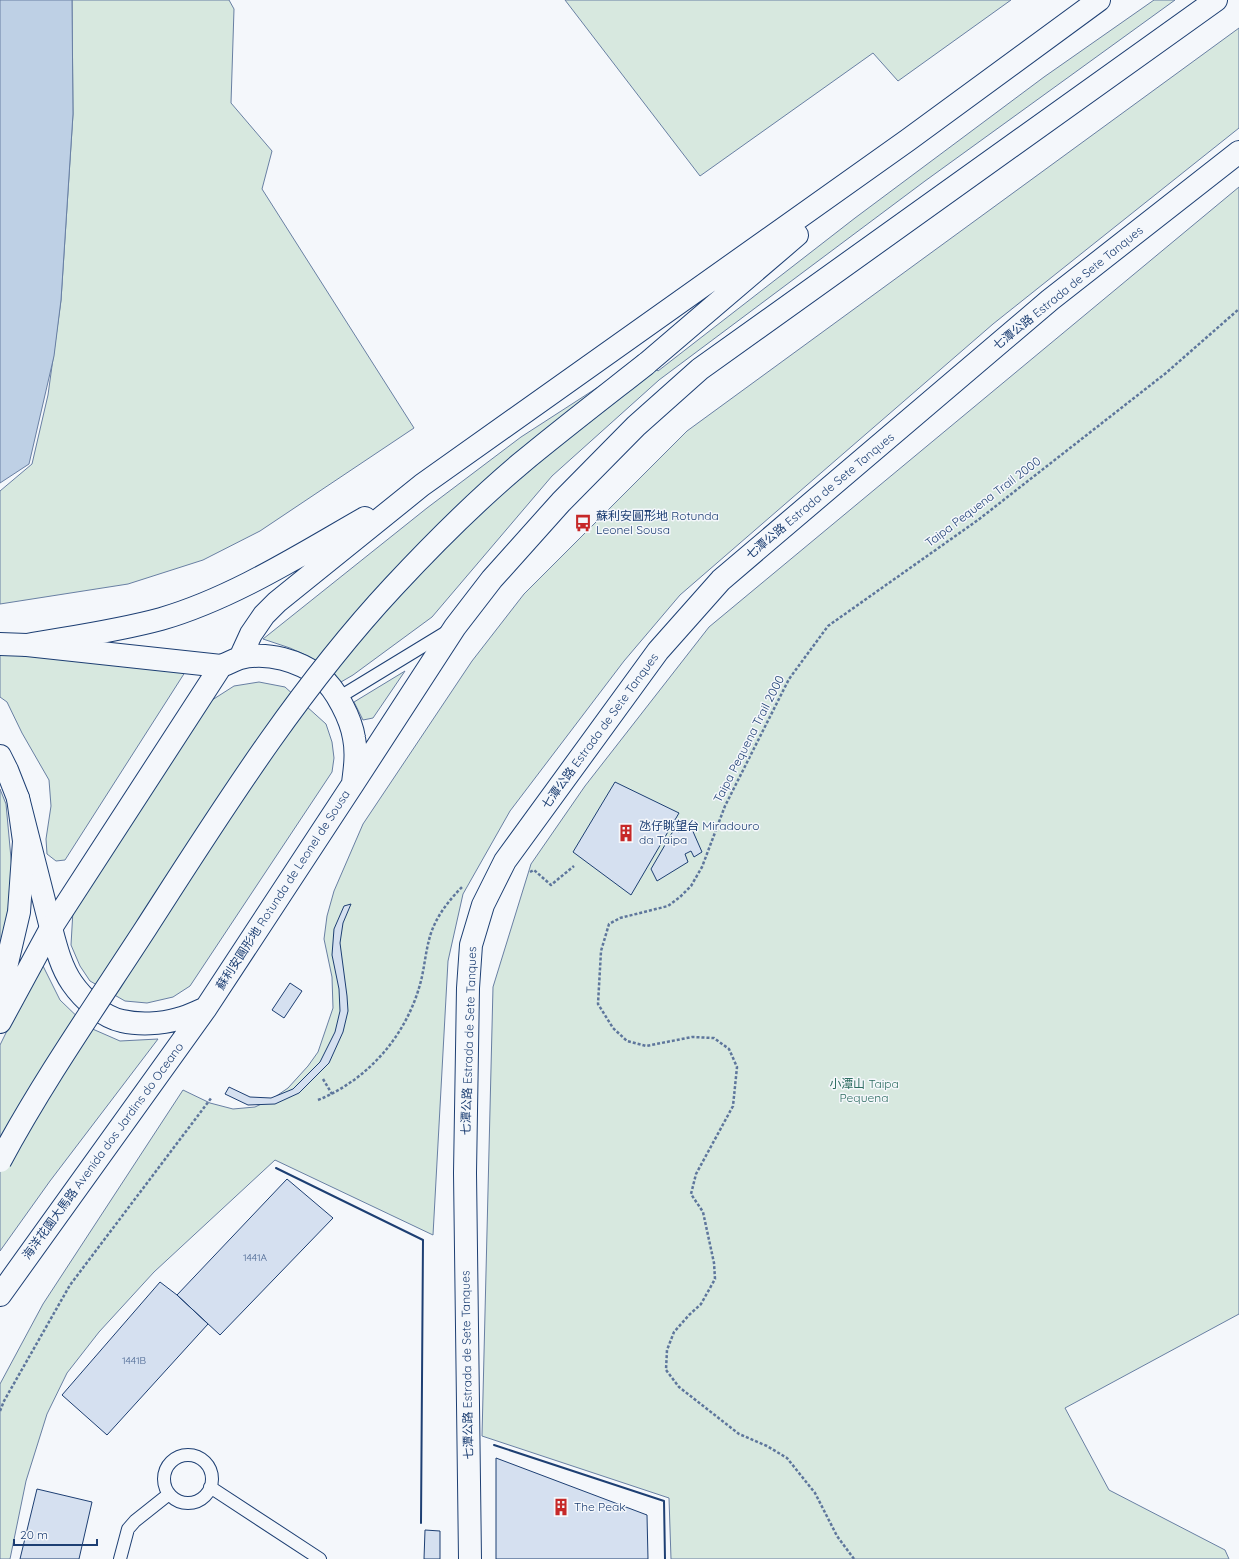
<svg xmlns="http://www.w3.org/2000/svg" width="1239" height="1559" font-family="Quicksand,'Noto Sans SC',sans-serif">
<rect width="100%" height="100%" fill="#f4f7fb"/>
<path fill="#d7e8df" stroke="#687fa3" d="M72 0H229L234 9 231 103 272 151 262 189 414 428 260 531 203 560 128 584 0 604V491L32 464 48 395 61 300 73 114Z
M565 0H1011L898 81 873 53 700 176Z
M1154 0H1175L925 181 659 380 552 476 432 617 353 675 341 682 310 657 290 648 263 639 427 508 521 437 643 358 658 371 855 218 1044 77Z
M1239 28V128L993 324 680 595 624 661 510 811 463 894 448 961 433 1235 275 1160 154 1272 99 1332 67 1373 47 1414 26 1481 10 1559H0V1384L43 1304 183 1090 210 1103 233 1109 255 1107 272 1099 288 1088 308 1066 318 1052 333 1008 332 977 324 939 327 916 334 891 363 824 472 661 524 594 687 431Z
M1239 187V1314L1065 1408 1109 1490 1225 1550 1229 1559H671L669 1498 482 1436 493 987 531 864 585 786 709 627Z
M0 654 196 655 65 860 56 861 47 854 46 839 51 806 49 780 22 733 7 702 0 697Z
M405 671 373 718 363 720 354 702Z
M259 682 285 687 326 724 332 742 334 758 332 772 190 986 173 997 147 1003 125 1001 90 981 80 966 71 945 73 910 209 702 234 686Z
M0 789 6 804 13 880 3 941 0 949Z
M41 962 60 1000 88 1027 120 1041 158 1039 50 1181 0 1251V1045Z"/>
<path fill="#bed0e5" stroke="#687fa3" d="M0 0H72L73 114 61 300 54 356 29 464 0 483Z"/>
<path fill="#d5e0f0" stroke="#1d3f73" d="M615 782 679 813 631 895 573 852Z
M676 826 678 832 691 827 702 852 694 857 691 851 685 854 688 862 657 881 651 869Z
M351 904 343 923 340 943 347 996 348 1011 343 1032 329 1063 299 1093 275 1104 248 1105 225 1094 229 1087 250 1097 271 1098 293 1089 320 1062 335 1032 340 1011 339 989 332 955 334 929 344 906Z
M290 983 302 991 284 1018 272 1010Z
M287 1179 333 1218 220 1335 177 1295Z
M160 1282 177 1295 208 1324 107 1435 62 1395Z
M496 1458 647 1515 648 1559H496Z
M37 1489 92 1502 79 1559H20Z
M425 1530 440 1531V1559H424Z"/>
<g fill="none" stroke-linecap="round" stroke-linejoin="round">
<g stroke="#1d3f73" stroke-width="14">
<path id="service" d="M338 698 448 631
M164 1479a24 24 0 1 1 48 0a24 24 0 1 1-48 0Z
M210 1487 320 1559
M120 1559 128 1529 135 1521 169 1494"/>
</g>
<g stroke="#1d3f73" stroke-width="24">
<path id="minor" d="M470 1559 465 1173 468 988 471 945 483 905 505 861 658 651 721 580 1050 300 1239 152"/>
</g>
<g stroke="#1d3f73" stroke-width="24">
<path id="secondary" d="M0 644 27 645 221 666
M0 756 7 770 18 798 51 928"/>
</g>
<g stroke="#1d3f73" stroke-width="24">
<path id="primary" d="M646 364 797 235
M27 645C72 637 117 631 161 619 233 598 300 555 365 518
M240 658 251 634 264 615 277 602 422 485 908 140 1099 0
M51 928C56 947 61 967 72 983 83 999 103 1017 122 1021 139 1025 161 1024 178 1019 187 1017 197 1012 206 1008
M0 993 19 912 24 841 18 798
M0 1022 51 928 221 666C227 664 234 660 240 658 268 651 299 661 321 677 336 689 351 719 354 738 357 753 355 768 353 783
M0 1295 206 1008 353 784 455 627 492 579 561 502 636 426 700 369 1216 0"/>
</g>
<path stroke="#5e769c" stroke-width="2.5" stroke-dasharray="3 2" stroke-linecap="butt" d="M530 872 534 870 551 885 574 866
M323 1079 332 1094
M318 1100C367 1080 404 1038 419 988 424 972 425 955 429 940 434 919 448 901 463 886
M0 1411 4 1401 70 1285 212 1097
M854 1559 837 1536 815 1493 787 1458 767 1446 739 1434 679 1387 666 1370 667 1350 674 1332 689 1315 701 1304 715 1279 714 1263 703 1212 691 1194 696 1174 733 1106 737 1067 729 1049 714 1038 692 1037 646 1046 627 1041 613 1028 598 1004 601 951 609 924 620 918 668 906 680 897 691 886 702 867 725 806 789 679 828 626 978 520 1166 373 1239 309"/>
<use href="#service" stroke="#f4f7fb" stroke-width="12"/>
<use href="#minor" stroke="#f4f7fb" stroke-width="22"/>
<use href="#secondary" stroke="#f4f7fb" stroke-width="22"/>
<use href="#primary" stroke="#f4f7fb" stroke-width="22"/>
<g stroke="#1d3f73" stroke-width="24" stroke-linecap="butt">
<path id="primary-bridge" d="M0 1161C43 1081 96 1005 146 928 222 810 297 690 393 587 433 544 475 502 520 464 561 430 604 397 646 364"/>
</g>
<use href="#primary-bridge" stroke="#f4f7fb" stroke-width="22"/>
<path stroke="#1d3f73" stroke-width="2" d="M276 1168 423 1240 421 1523
M494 1445 664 1501 665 1559"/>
</g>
<defs>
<g id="bus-bare" transform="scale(1.38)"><path d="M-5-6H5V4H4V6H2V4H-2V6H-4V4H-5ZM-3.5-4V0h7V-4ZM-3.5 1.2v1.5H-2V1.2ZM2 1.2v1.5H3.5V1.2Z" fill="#c62828" stroke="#f4f7fb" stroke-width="2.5" paint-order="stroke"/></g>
<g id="building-bare" transform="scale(1.38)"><path d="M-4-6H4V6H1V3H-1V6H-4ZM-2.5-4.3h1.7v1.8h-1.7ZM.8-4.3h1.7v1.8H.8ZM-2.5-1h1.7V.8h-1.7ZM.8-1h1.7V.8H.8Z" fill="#c62828" stroke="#f4f7fb" stroke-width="2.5" paint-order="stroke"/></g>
</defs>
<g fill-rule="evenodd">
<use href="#bus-bare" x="583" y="523"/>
<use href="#building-bare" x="626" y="833"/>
<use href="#building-bare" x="561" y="1507"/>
</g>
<g text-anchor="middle" stroke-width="3" stroke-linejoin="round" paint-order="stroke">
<g font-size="10" fill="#4b6792">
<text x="255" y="1261">1441A</text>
<text x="134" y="1364">1441B</text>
</g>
<g font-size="12" fill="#1d3f73" stroke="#f4f7fb">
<text transform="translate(1068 288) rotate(-39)" y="4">七潭公路 Estrada de Sete Tanques</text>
<text transform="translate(820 496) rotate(-40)" y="4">七潭公路 Estrada de Sete Tanques</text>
<text transform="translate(983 502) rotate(-37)" y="4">Taipa Pequena Trail 2000</text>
<text transform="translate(600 731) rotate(-54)" y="4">七潭公路 Estrada de Sete Tanques</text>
<text transform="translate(749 739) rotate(-63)" y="4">Taipa Pequena Trail 2000</text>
<text transform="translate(283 890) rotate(-57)" y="4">蘇利安圓形地 Rotunda de Leonel de Sousa</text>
<text transform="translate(469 1041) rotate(-88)" y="4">七潭公路 Estrada de Sete Tanques</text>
<text transform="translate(103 1151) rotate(-54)" y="4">海洋花園大馬路 Avenida dos Jardins do Oceano</text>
<text transform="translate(467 1365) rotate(-91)" y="4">七潭公路 Estrada de Sete Tanques</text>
</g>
<g font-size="12" fill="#1d3f73" stroke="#f4f7fb" text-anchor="start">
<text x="596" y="520">蘇利安圓形地 Rotunda<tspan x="596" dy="14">Leonel Sousa</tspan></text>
<text x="639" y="830">氹仔眺望台 Miradouro<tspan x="639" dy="14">da Taipa</tspan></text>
<text x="574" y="1511">The Peak</text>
</g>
<g font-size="12" fill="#2c6c60" stroke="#f4f7fb">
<text x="864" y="1088">小潭山 Taipa<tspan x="864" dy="14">Pequena</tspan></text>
</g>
</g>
<path d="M14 1539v6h83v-6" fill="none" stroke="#1d3f73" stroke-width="2"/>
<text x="20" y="1539" font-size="12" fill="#1d3f73" stroke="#f4f7fb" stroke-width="3" paint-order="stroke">20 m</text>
</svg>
